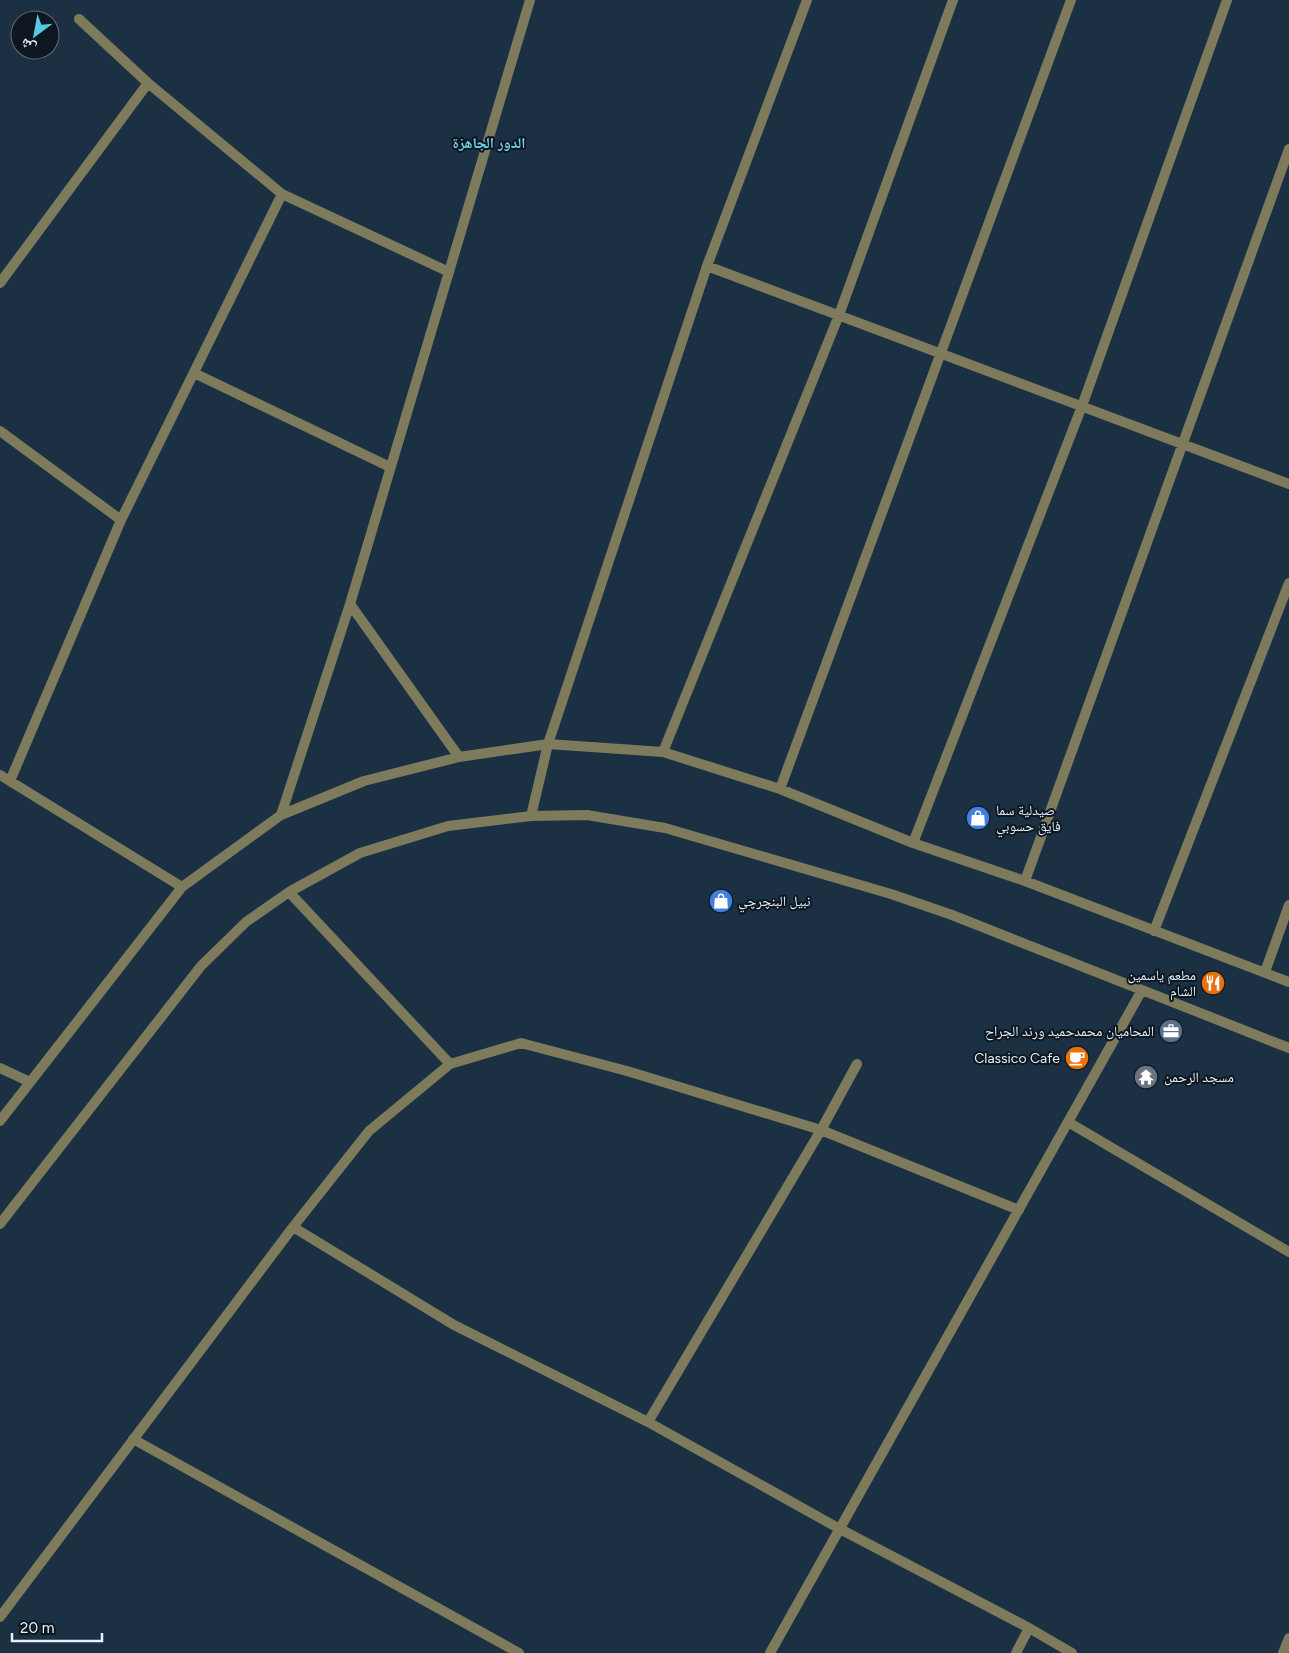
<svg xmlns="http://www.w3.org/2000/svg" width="1289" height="1653" font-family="Figtree,'Noto Naskh Arabic',sans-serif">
<rect width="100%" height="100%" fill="#1b3043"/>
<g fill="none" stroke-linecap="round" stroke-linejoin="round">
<path stroke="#7e7b5c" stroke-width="10" d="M79 19 148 83 282 194 449 272
M707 266 1289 484
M0 283 148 83
M194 373 390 467
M0 431 121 520
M350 604 459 757
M663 752 839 315 953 0
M0 775 182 887
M10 781 121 520 282 194
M780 789 1071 0
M281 815 350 604 530 0
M531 816 548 744 707 266 807 0
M913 843 1082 406 1227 0
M1025 881 1289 149
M289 892 450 1064
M1154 931 1289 583
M1265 972 1289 905
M0 1068 30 1082
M0 1121 182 887 281 815 364 781 459 757 548 744 663 752 780 789 913 843 1025 881 1289 982
M1068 1122 1289 1252
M0 1224 201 966 246 922 289 892 360 853 448 826 531 816 587 815 665 828 891 894 952 915 1289 1048
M293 1227 454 1325 648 1422 840 1529 1029 1628 1072 1653
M648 1422 821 1130 857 1064
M133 1439 519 1653
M0 1617 293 1227 369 1131 450 1064 521 1043 627 1071 821 1130 1019 1210
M770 1653 1142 990
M1016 1653 1029 1628
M1283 1653 1289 1638"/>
</g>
<defs>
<g id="shop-disc" transform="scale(1.25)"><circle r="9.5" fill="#3f7fe0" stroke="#0e1720"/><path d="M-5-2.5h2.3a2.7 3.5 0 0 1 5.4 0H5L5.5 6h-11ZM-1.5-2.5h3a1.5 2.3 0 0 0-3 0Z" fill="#fff"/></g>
<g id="restaurant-disc" transform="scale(1.25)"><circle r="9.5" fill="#e8710a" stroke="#0e1720"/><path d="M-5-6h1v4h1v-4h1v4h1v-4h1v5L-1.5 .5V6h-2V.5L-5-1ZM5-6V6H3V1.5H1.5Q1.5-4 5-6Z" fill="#fff"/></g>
<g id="office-disc" transform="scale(1.25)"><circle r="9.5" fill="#5c6f8a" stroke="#0e1720"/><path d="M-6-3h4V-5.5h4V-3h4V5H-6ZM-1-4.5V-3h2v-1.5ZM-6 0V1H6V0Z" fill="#fff"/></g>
<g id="cafe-disc" transform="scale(1.25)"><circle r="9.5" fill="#e8710a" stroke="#0e1720"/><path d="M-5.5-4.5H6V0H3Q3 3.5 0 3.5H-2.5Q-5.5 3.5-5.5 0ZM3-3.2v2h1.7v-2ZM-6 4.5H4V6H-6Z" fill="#fff"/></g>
<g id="temple-disc" transform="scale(1.25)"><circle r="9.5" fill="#6b7280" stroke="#0e1720"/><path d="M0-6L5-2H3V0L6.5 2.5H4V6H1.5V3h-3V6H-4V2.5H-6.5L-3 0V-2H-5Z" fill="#fff"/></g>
</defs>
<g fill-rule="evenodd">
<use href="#shop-disc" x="978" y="818"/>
<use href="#shop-disc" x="721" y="901"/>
<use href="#restaurant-disc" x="1213" y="983"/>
<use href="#office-disc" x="1171" y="1031"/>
<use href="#cafe-disc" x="1077" y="1058"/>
<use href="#temple-disc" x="1146" y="1077"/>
</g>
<g text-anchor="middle" stroke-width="4" stroke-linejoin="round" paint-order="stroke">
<g font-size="14" fill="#e5f2fe" stroke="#0e1720" text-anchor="start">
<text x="996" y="815">صيدلية سما<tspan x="996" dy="16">فايق حسوبي</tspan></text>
<text x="738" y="906">نبيل البنچرچي</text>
<text x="1196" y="980" text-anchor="end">مطعم ياسمين<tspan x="1196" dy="16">الشام</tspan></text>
<text x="1154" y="1036" text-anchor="end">المحاميان محمدحميد ورند الجراح</text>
<text x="1060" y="1063" text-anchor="end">Classico Cafe</text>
<text x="1164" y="1082">مسجد الرحمن</text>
</g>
<g font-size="15" font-weight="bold" fill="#6cd2e9" stroke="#0e1720">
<text x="489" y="148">الدور الجاهزة</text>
</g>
</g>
<g transform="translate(35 35) rotate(212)"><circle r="24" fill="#0e1720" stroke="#646f79"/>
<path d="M0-4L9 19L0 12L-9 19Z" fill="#56c9e1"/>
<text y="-8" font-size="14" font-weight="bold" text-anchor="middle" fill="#e5f2fe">ش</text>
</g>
<path d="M12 1633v8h90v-8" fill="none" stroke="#e5f2fe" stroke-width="2.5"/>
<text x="20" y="1633" font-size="15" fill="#e5f2fe" stroke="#0e1720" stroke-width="4" paint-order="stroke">20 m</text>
</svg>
